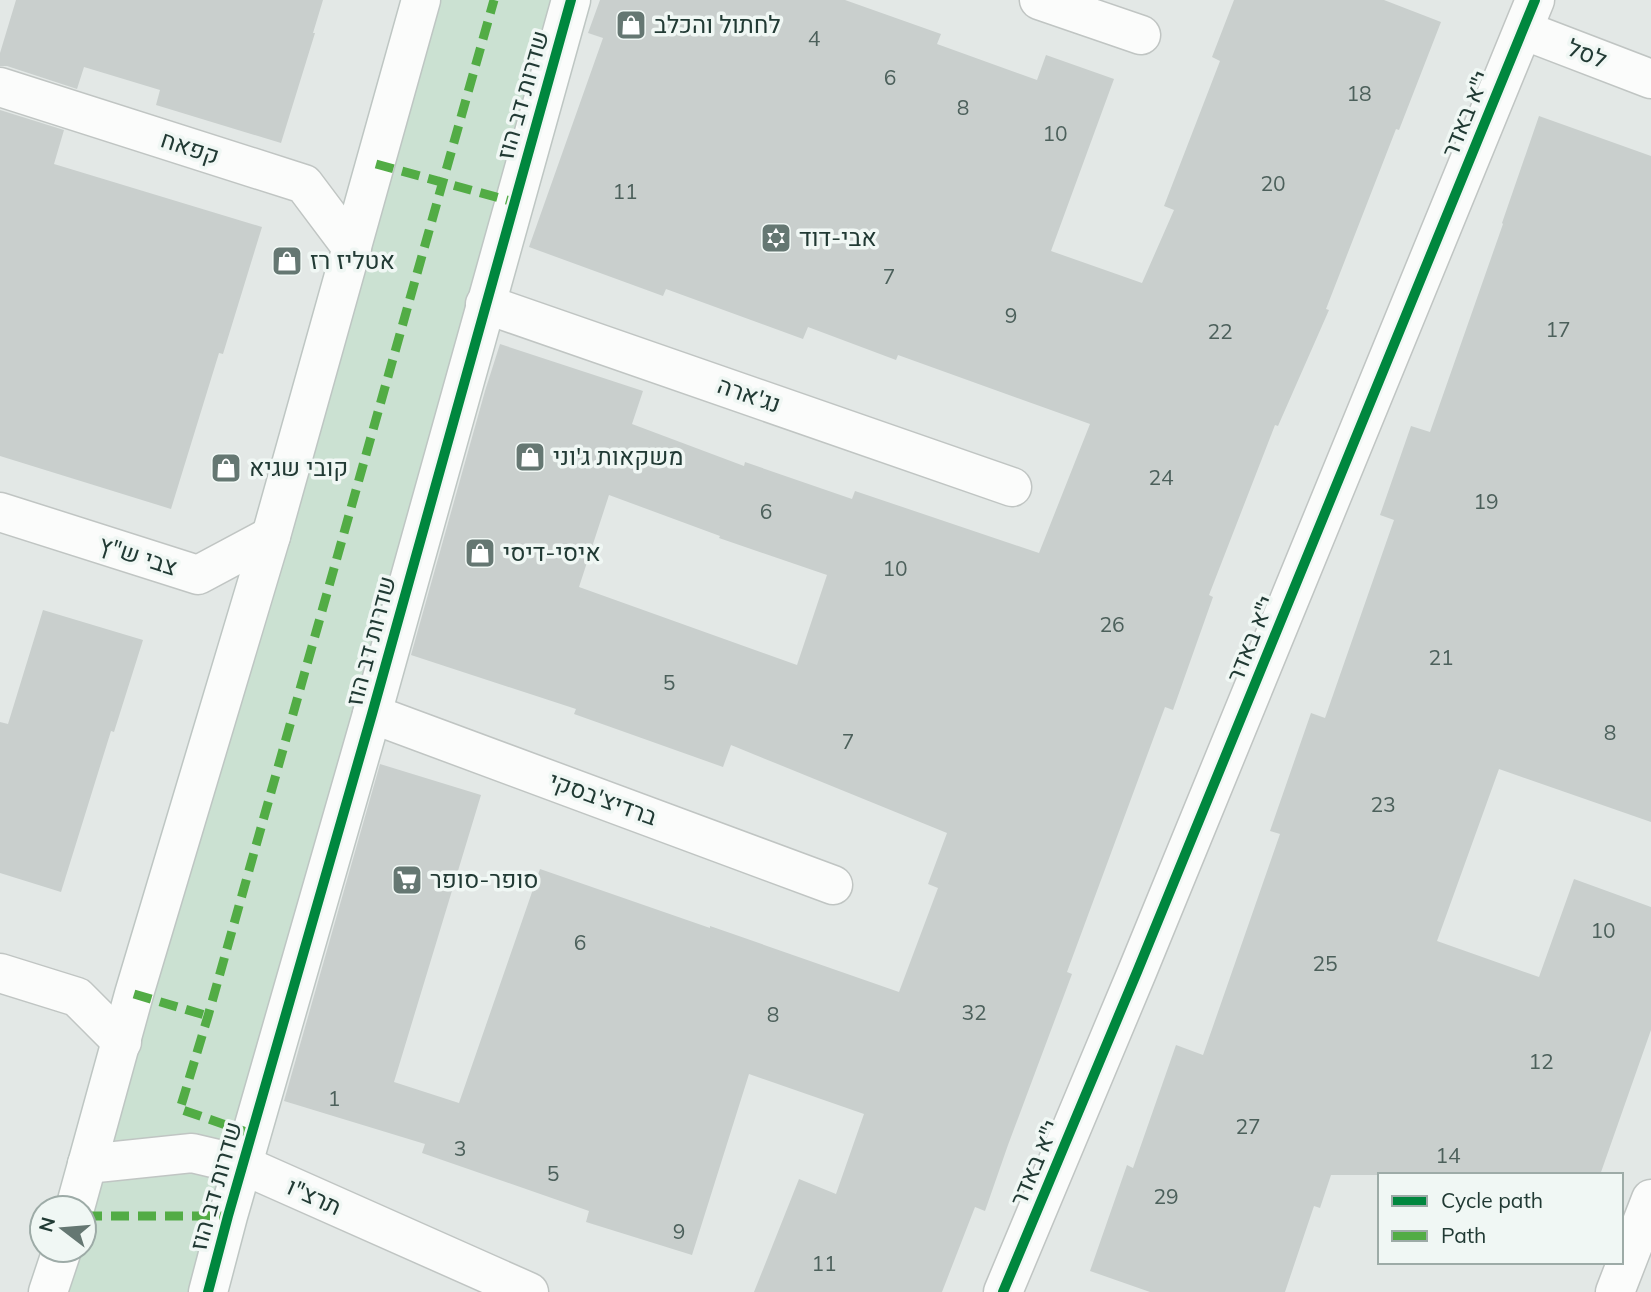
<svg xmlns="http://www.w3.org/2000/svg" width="1651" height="1292" font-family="Mulish,Heebo,sans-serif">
<rect width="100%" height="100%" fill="#e3e8e6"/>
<path fill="#cbe1d2" d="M421 0H571L208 1292H48L62 1250H84V1208Z"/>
<path fill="#c9cfcd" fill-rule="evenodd" d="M16 0H323L313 33H315L281 143 156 105 160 90 84 67 77 89 7 66H0V53Z
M600 0H845L941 34 937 44 1037 80 1046 55 1114 79 1051 251 1142 283 1174 210 1164 206 1220 61 1212 57 1234 0H1384L1441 22 1399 130 1396 129 1326 309 1329 310 1278 426 1275 425 1209 595 1213 597 1173 710 1165 707 1067 972 1072 974 1008 1145 985 1211 975 1207 942 1292H754L799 1179 836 1194 864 1114 749 1074 692 1255 586 1222 589 1211 422 1153 425 1144 284 1101 380 764 481 795 394 1082 459 1103 540 869 710 928V926L899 992 938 888 928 884 947 833 731 745 723 767 574 714 576 709 411 655 485 391 500 344 643 391 632 424 744 466 745 462 852 499 855 491 1039 553 1090 424 898 355 896 360 808 327 803 339 666 289 663 296 529 247 603 38 588 33ZM609 495 720 536 719 538 827 575 797 665 579 587Z
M0 110 64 130 54 164 262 227 223 354 219 353 171 509 0 456Z
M1539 116 1651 156V822L1499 769 1437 941 1539 977 1574 879 1651 907V1030L1600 1175H1331L1320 1208 1314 1206 1285 1292H1150L1090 1271 1127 1165 1133 1168 1176 1045 1203 1055 1280 834 1270 831 1311 713 1325 718 1394 520 1380 515 1411 426 1430 432 1503 224 1502 223Z
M43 610 143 640 114 732 111 731 61 892 0 873V722L8 724Z"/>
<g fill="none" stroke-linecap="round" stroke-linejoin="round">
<g stroke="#c0c5c3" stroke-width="41">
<path id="street" d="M1039 0 1141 35
M1523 30 1651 79
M0 87 304 184 352 248
M485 304 1012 487
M0 512 198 575 271 536
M372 714 833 885
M0 973 77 997 122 1042
M87 1164 192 1153 243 1165 529 1292
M1003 1292 1137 972 1535 0
M1615 1292 1651 1199"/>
</g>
<g stroke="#bec6c3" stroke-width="41">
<path id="secondary" d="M75 1208 134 994 271 536 421 0
M48 1292 62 1250
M208 1292 228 1216 372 714 571 0"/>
</g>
<use href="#street" stroke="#fbfcfb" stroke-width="38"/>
<use href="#secondary" stroke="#fbfcfb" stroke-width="38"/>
<path stroke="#52ac45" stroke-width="9" stroke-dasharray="18 9" stroke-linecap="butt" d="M376 164 514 202
M134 994 208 1016
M252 1134 180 1109 208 1016 494 0
M84 1216H228"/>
<g stroke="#f0f7f4" stroke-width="15">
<path id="cycleway" d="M208 1292 228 1216 372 714 571 0
M1003 1292 1137 972 1535 0"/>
</g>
<use href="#cycleway" stroke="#00873e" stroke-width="10"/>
</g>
<defs>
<g id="shop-square" transform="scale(1.575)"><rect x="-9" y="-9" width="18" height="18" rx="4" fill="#657772" stroke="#f0f7f4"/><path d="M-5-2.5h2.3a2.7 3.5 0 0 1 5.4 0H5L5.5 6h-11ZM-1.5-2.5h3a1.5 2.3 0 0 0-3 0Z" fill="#fff"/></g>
<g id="synagogue-square" transform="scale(1.575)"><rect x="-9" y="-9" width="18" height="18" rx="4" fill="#657772" stroke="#f0f7f4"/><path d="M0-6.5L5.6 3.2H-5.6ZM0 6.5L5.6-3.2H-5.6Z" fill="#fff"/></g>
<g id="supermarket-square" transform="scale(1.575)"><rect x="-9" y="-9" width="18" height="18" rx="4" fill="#657772" stroke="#f0f7f4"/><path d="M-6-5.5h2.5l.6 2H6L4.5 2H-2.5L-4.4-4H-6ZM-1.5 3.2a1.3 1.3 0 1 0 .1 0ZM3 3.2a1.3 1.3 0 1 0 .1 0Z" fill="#fff"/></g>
</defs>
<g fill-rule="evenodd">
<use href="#shop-square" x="631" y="25"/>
<use href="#synagogue-square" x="776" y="238"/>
<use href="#shop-square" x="287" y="261"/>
<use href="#shop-square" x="530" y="457"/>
<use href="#shop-square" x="226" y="468"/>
<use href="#shop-square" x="480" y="553"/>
<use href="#supermarket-square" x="407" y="880"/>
</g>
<g text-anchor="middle" stroke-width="7" stroke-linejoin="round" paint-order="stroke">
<g font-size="21" fill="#4c605b">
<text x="814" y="46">4</text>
<text x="890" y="85">6</text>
<text x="1359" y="101">18</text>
<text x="963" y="115">8</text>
<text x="1055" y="141">10</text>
<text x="1273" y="191">20</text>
<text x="625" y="199">11</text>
<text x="889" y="284">7</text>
<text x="1011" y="323">9</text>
<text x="1558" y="337">17</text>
<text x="1220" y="339">22</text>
<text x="1161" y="485">24</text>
<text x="1486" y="509">19</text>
<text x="766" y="519">6</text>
<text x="895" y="576">10</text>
<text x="1112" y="632">26</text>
<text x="1441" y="665">21</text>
<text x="669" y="690">5</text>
<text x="1610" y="740">8</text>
<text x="848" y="749">7</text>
<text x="1383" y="812">23</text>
<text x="1603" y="938">10</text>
<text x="580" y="950">6</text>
<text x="1325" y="971">25</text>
<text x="974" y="1020">32</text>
<text x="773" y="1022">8</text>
<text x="1541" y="1069">12</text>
<text x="334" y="1106">1</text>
<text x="1248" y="1134">27</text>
<text x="460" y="1156">3</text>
<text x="1448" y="1163">14</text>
<text x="553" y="1181">5</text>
<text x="1166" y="1204">29</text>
<text x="679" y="1239">9</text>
<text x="824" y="1271">11</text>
</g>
<g font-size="24" fill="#213a34" stroke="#f0f7f4" text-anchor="start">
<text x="654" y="33">לחתול והכלב</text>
<text x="799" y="246">אבי-דוד</text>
<text x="310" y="269">אטליז רז</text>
<text x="553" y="465">משקאות ג'וני</text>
<text x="249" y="476">קובי שגיא</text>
<text x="503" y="561">איסי-דיסי</text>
<text x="430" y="888">סופר-סופר</text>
</g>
<g font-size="24" fill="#213a34" stroke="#f0f7f4">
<text transform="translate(1587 54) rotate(21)" y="8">לסל</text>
<text transform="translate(523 95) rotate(-74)" y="8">שדרות דב הוז</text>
<text transform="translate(1466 114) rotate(-68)" y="8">י"א באדר</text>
<text transform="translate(190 148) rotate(18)" y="8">קפאח</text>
<text transform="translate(749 395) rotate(19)" y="8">נג'ארה</text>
<text transform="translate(138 556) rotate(18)" y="8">צבי ש"ץ</text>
<text transform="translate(1251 639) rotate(-68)" y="8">י"א באדר</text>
<text transform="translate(371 641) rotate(-75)" y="8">שדרות דב הוז</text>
<text transform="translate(603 799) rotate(20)" y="8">ברדיצ'בסקי</text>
<text transform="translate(1035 1163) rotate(-67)" y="8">י"א באדר</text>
<text transform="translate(216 1186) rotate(-74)" y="8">שדרות דב הוז</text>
<text transform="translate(314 1197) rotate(24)" y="8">תרצ"ו</text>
</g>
</g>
<rect x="1378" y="1173" width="245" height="91" fill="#f0f7f4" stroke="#9daba7" stroke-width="2"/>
<rect x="1392" y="1196" width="35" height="10" fill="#00873e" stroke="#9daba7" stroke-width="2"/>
<text x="1441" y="1208" font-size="21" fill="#213a34">Cycle path</text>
<rect x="1392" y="1231" width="35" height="10" fill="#52ac45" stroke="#9daba7" stroke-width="2"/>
<text x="1441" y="1243" font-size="21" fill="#213a34">Path</text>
<g transform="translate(63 1229) rotate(286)"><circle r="33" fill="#f0f7f4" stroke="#9daba7" stroke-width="2"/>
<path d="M0-5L12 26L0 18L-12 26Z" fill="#657772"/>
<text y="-10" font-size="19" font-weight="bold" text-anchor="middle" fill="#213a34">N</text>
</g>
</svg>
